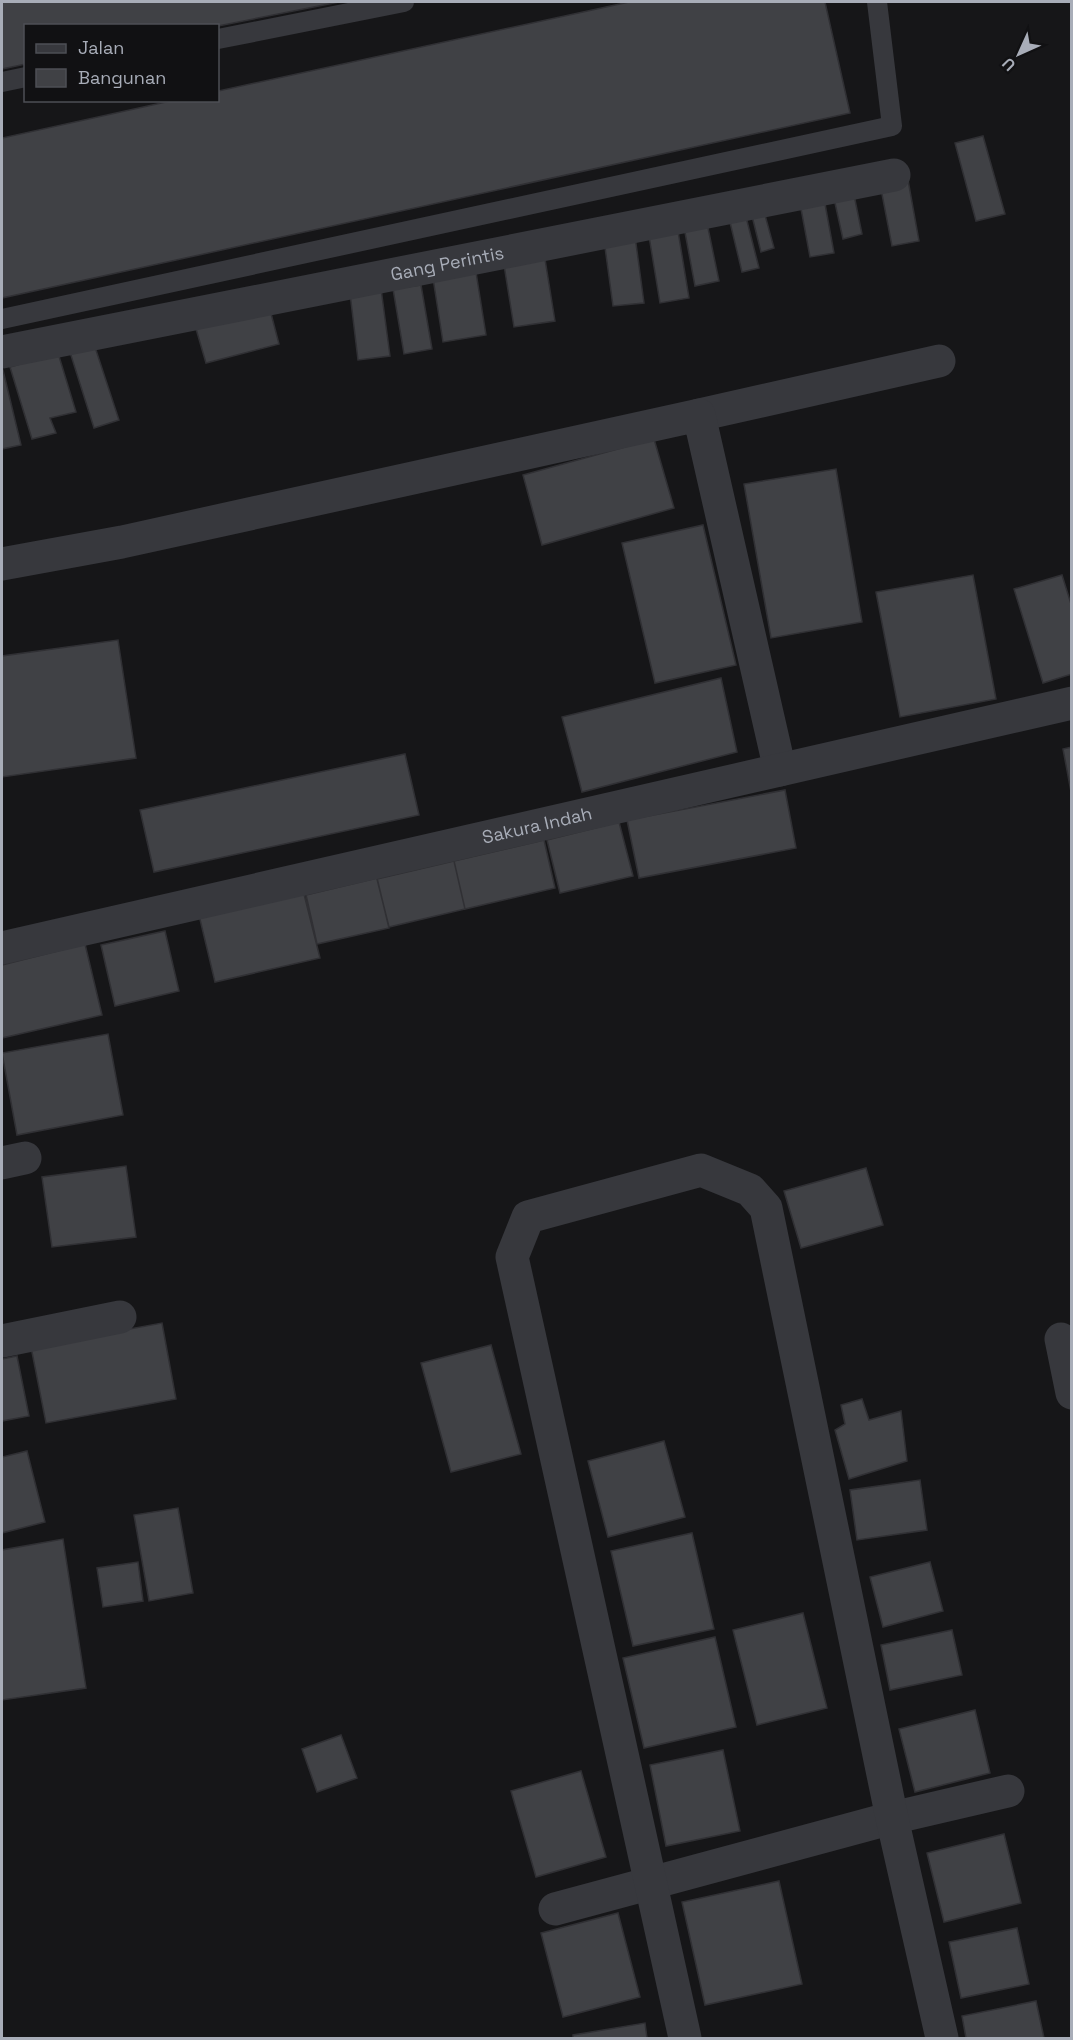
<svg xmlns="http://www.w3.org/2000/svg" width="1073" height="2040" font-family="'Space Grotesk',sans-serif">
<rect width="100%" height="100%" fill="#161618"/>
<path fill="#404145" stroke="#303034" stroke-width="1.5" d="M2 2H339L218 26H26V64L2 69Z
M629 2H825L850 113 2 298V138L175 100H218V91Z
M983 136 1005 214 976 221 955 143Z
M908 180 919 241 892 246 880 184Z
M853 190 862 234 843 239 833 194Z
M823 193 834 253 810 257 799 198Z
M762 204 774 248 761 252 750 208Z
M744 209 759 268 742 272 728 214Z
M707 223 719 281 695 286 684 227Z
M677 225 689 298 660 303 648 230Z
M635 236 644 303 613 306 604 240Z
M544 253 555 321 514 327 503 259Z
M475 266 486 335 443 342 432 272Z
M380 281 390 356 358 360 349 285Z
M421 285 432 349 404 354 393 289Z
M268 302 279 344 206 363 194 322Z
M93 341 119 420 94 428 69 349Z
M58 353 76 412 50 418 56 433 32 439 10 367Z
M2 370H3L21 445 2 449Z
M654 439 674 508 542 545 523 475Z
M836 469 862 622 771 638 744 484Z
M703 525 736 665 655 683 622 543Z
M973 575 996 699 900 717 876 592Z
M1062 575 1072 607V674L1043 683 1014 589Z
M118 640 136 758 2 777V656Z
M721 678 737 752 582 792 562 717Z
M1072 747V797L1063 749Z
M405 754 419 815 154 872 140 810Z
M785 790 796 848 639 878 627 820Z
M619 822 633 876 560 893 547 840Z
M544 840 555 888 465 909 454 861Z
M454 861 465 909 389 927 377 879Z
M377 878 389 928 317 944 306 895Z
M302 886 320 958 215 982 198 911Z
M165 931 179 991 115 1006 101 945Z
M85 944 102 1015 2 1038V965Z
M108 1034 123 1115 17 1135 2 1053Z
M126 1166 136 1237 52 1247 42 1177Z
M866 1168 883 1225 801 1248 784 1191Z
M162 1323 176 1399 46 1423 31 1347Z
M491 1345 521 1454 451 1472 421 1363Z
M17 1356 29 1416 2 1421V1359Z
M862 1399 869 1420 901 1411 907 1461 849 1479 835 1430 845 1424 841 1405Z
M664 1441 685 1517 608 1537 588 1461Z
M27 1451 45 1522 2 1533V1457Z
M920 1480 927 1530 857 1540 850 1490Z
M178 1508 193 1593 149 1601 134 1515Z
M692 1533 714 1629 633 1646 611 1551Z
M63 1539 86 1688 2 1700V1550Z
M138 1562 143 1601 103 1607 97 1568Z
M930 1562 943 1611 883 1627 870 1577Z
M803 1613 827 1708 757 1725 733 1630Z
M952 1630 962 1675 890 1690 881 1645Z
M715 1637 736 1727 644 1748 623 1658Z
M975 1710 990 1773 915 1792 899 1729Z
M341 1735 357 1778 317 1792 302 1749Z
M723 1750 740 1831 666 1846 650 1765Z
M581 1771 606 1857 536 1877 511 1791Z
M1004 1834 1021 1903 944 1922 927 1853Z
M779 1881 802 1984 705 2005 682 1902Z
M618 1913 640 1997 563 2017 541 1933Z
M1017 1928 1029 1984 961 1998 949 1942Z
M1036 2001 1044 2038H966L962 2016Z
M645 2023 647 2038H573V2035Z"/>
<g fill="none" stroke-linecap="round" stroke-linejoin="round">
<path stroke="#37383d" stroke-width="20" d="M218 39 404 2
M2 82 26 77
M2 319 892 126 877 2"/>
<g stroke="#37383d" stroke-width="33">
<path id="s1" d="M2 352 894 175"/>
<path d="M699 415 939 361"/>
<path d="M2 564 122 542 699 415 780 770"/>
<path id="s2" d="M2 948 1072 703"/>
<path d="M2 1163 25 1158"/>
<path d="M1061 1339 1072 1393"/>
<path d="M2 1341 120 1317"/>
<path d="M555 1909 892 1818 1008 1791"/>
<path d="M685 2038 512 1257 528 1217 701 1170 750 1190 766 1208 892 1818 942 2038"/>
</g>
</g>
<g text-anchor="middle" stroke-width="4.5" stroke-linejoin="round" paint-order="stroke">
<g font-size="18" fill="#a8adb8" stroke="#111113">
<text dy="6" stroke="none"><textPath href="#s1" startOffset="454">Gang Perintis</textPath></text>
<text dy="6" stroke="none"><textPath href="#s2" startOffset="549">Sakura Indah</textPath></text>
</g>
</g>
<rect width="1073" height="2040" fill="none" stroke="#a8adb8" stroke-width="6"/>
<rect x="24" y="24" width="195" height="78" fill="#111113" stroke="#4d4f55" stroke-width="1.5"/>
<rect x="36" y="44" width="30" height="9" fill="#37383d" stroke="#4d4f55" stroke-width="1.5"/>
<text x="78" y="54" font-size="18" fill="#a8adb8">Jalan</text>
<rect x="36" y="69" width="30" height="18" fill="#404145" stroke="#4d4f55" stroke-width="1.5"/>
<text x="78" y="84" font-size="18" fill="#a8adb8">Bangunan</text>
<g transform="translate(1019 54) rotate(225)" stroke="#111113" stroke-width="4.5" paint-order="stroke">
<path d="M0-4.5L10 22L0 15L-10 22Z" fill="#a8adb8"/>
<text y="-9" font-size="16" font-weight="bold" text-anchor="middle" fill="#a8adb8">U</text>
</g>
</svg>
